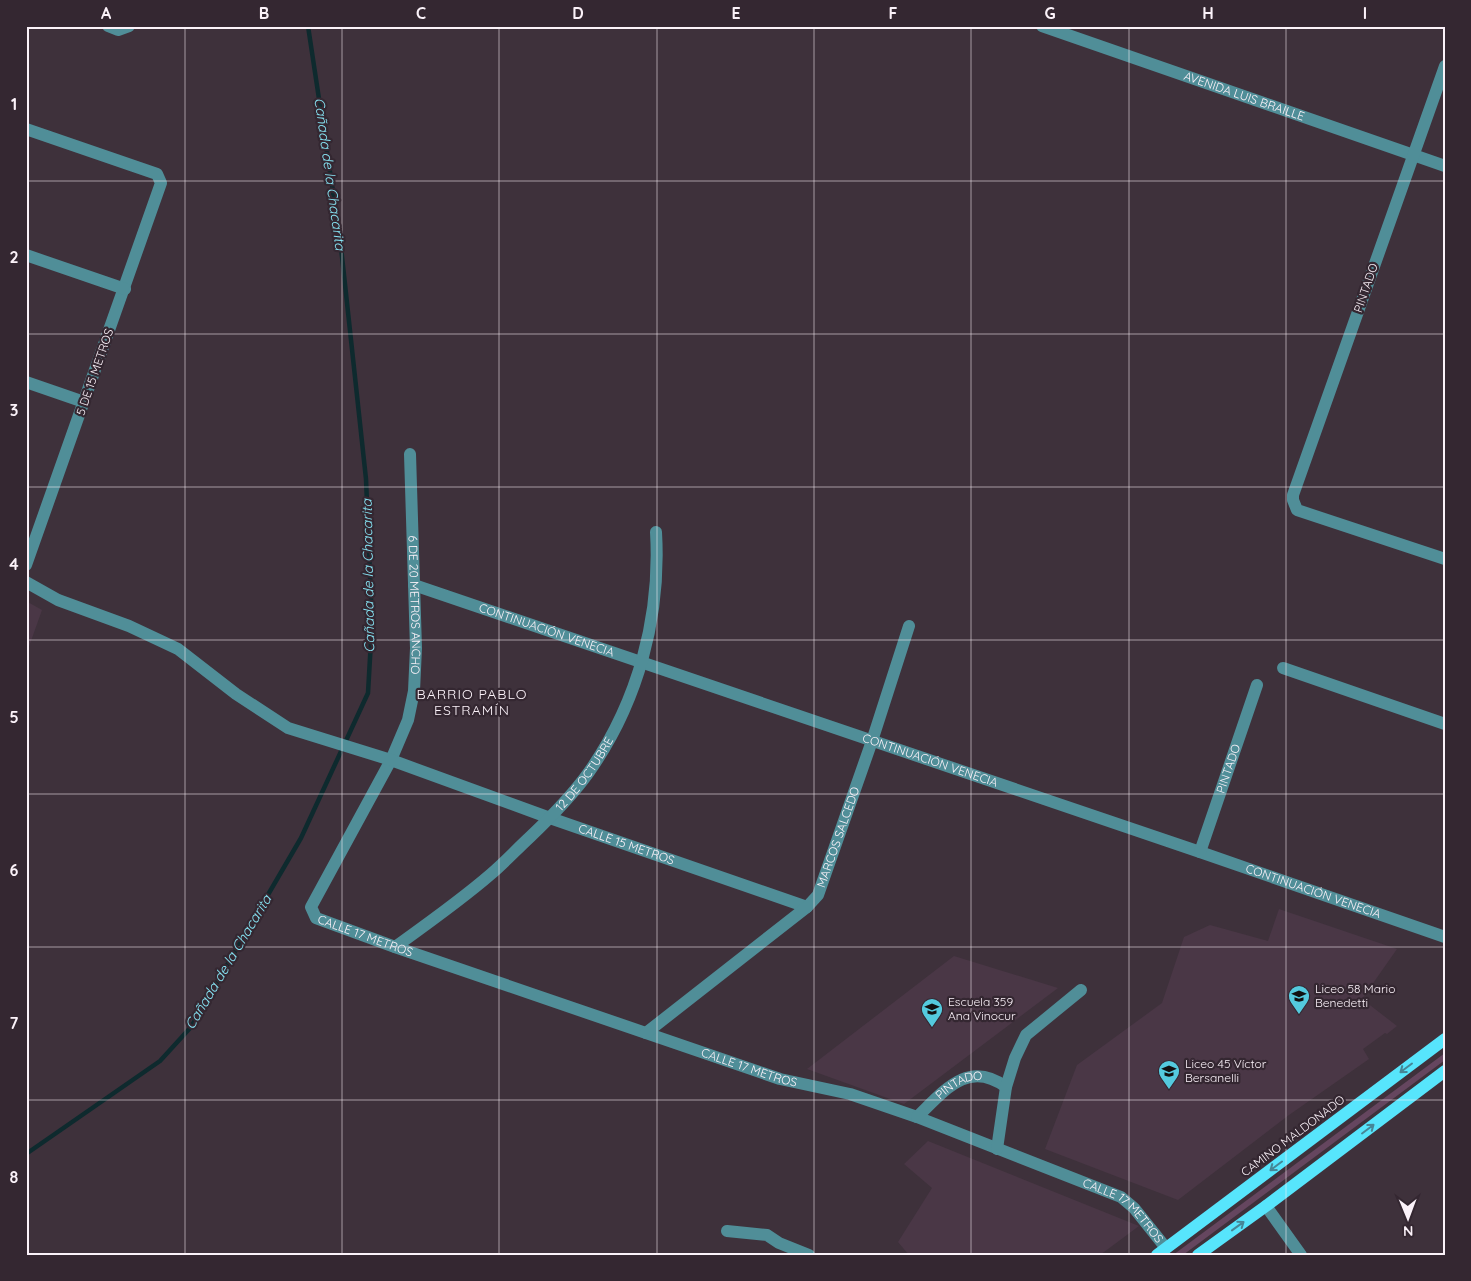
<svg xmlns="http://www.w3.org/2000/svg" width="1471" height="1281" font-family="Quicksand,sans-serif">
<rect width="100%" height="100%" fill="#3e313b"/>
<path fill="#4a3746" d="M26 601 42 610 26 655Z
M1279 909 1397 949 1362 999 1397 1026 1387 1034 1385 1033 1363 1049 1369 1059 1289 1115 1178 1200 1045 1149 1077 1065 1162 1003 1184 937 1210 925 1268 941Z
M954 956 1058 988 904 1104 807 1069Z
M928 1141 1139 1226 1100 1255H909L898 1242 932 1188 904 1164Z"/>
<path fill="#65465f" d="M1445 1053V1060L1183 1255H1173Z"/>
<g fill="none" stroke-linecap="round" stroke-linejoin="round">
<path stroke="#0e2a2e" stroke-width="4.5" d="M26 1154 160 1061 191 1027 301 838 368 693 372 623 366 479 340 238 308 26"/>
<g stroke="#508e98" stroke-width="12">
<path d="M108 26 118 30 129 26"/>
<path id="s1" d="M1042 26 1445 166"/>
<path d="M1445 66 1293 495V500L1297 510 1445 559"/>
<path d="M26 129 157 174 161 183 26 565"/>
<path d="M26 255 125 289"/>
<path d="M26 382 84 402"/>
<path id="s2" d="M410 454 416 648 414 691 408 720 391 760 311 907 316 918 395 947 780 1079 850 1094 917 1117 1121 1197 1134 1208 1166 1248"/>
<path id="s3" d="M26 582 58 600 129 626 178 649 236 694 288 728 391 760 550 818 807 907"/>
<path id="s4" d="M414 585 1200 852 1445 937"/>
<path d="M1283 668 1445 724"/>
<path id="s5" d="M1200 852 1257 685"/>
<path id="s6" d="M395 947C427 924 461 900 491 874 505 862 517 849 530 837 551 817 572 796 589 772 638 702 661 617 656 532"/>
<path id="s7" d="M646 1033 807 907 818 895 872 741 909 626"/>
<path id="s8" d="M917 1117C944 1091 968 1059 1006 1087"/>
<path d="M997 1149 1006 1087 1015 1058 1026 1035 1081 990"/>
<path d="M1266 1206 1301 1255"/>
<path d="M727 1231 767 1235 779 1243 809 1255"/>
</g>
<path stroke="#57e5fc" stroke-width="12" d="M1157 1255 1445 1039
M1198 1255 1266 1206 1445 1071"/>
</g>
<defs><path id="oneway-shaft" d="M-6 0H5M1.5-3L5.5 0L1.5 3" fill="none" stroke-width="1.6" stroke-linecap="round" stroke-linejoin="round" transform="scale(1.25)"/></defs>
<g stroke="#468696">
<use href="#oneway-shaft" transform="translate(1406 1068) rotate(143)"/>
<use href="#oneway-shaft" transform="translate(1368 1129) rotate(-37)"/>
<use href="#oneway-shaft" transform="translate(1276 1166) rotate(143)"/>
<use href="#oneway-shaft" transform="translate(1238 1226) rotate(-36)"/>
</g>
<path fill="none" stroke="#fbf2f9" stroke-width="1" stroke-opacity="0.55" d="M185 26V1255M342 26V1255M499 26V1255M657 26V1255M814 26V1255M971 26V1255M1129 26V1255M1286 26V1255M26 181H1445M26 334H1445M26 487H1445M26 640H1445M26 794H1445M26 947H1445M26 1100H1445"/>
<defs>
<g id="school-pin" transform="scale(1.125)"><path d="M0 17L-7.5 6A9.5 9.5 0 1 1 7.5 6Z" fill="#54cade" stroke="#342731"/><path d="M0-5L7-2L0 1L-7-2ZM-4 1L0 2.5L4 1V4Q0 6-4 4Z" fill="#111"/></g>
</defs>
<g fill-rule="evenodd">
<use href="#school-pin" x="1299" y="996"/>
<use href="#school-pin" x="932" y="1009"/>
<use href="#school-pin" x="1169" y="1071"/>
</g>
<g text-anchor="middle" stroke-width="4.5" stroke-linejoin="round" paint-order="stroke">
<g font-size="12" fill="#fbf2f9" stroke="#342731">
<text dy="4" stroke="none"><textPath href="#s1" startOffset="214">AVENIDA LUIS BRAILLE</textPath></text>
<text transform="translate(1366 288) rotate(-71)" y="4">PINTADO</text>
<text transform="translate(95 372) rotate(-71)" y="4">5 DE 15 METROS</text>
<text dy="4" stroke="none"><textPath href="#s2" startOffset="151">6 DE 20 METROS ANCHO</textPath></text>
<text dy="4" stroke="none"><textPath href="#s4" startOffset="140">CONTINUACIÓN VENECIA</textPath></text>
<text dy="4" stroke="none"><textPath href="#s4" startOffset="545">CONTINUACIÓN VENECIA</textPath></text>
<text dy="4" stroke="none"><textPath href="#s5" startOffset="88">PINTADO</textPath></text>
<text dy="4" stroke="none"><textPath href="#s6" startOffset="258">12 DE OCTUBRE</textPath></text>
<text dy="4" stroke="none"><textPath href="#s7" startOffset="282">MARCOS SALCEDO</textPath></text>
<text dy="4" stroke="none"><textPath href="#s3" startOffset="660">CALLE 15 METROS</textPath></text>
<text dy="4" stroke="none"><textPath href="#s4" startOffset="950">CONTINUACIÓN VENECIA</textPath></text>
<text dy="4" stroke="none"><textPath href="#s2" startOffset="542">CALLE 17 METROS</textPath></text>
<text dy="4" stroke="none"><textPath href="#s2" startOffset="948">CALLE 17 METROS</textPath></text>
<text dy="4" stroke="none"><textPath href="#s8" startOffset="54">PINTADO</textPath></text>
<text transform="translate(1293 1136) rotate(-37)" y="4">CAMINO MALDONADO</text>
<text dy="4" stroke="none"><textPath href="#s2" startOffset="1352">CALLE 17 METROS</textPath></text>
</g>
<g font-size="12" fill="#fbf2f9" stroke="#342731" text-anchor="start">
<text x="1315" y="993">Liceo 58 Mario<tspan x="1315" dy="14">Benedetti</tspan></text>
<text x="948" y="1006">Escuela 359<tspan x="948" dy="14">Ana Vinocur</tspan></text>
<text x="1185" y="1068">Liceo 45 Víctor<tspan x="1185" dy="14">Bersanelli</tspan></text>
</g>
<g font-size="14" font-style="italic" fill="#88e7f7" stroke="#342731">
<text transform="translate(330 174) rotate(82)" y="5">Cañada de la Chacarita</text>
<text transform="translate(368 576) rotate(-91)" y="5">Cañada de la Chacarita</text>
<text transform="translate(228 962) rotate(-59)" y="5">Cañada de la Chacarita</text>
</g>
<g font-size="14" letter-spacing="1" fill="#fbf2f9" stroke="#342731">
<text x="472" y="699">BARRIO PABLO<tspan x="472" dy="16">ESTRAMÍN</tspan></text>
</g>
</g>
<rect width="1471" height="1281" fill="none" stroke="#342731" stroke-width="55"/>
<g transform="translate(1408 1218) rotate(179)" stroke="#342731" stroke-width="4" paint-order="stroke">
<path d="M0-4L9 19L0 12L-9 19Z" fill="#fbf2f9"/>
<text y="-8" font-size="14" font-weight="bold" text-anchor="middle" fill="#fbf2f9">N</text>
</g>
<rect x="28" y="28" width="1416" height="1226" fill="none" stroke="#fbf2f9" stroke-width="2"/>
<g font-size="16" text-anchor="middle" font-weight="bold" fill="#fbf2f9">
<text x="106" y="19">A</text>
<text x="264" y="19">B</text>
<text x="421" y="19">C</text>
<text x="578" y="19">D</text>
<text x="736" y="19">E</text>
<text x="893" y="19">F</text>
<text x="1050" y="19">G</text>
<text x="1208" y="19">H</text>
<text x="1365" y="19">I</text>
<text x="14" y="110">1</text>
<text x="14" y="263">2</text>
<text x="14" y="416">3</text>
<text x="14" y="570">4</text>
<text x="14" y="723">5</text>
<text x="14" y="876">6</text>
<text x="14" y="1029">7</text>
<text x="14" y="1183">8</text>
</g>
</svg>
